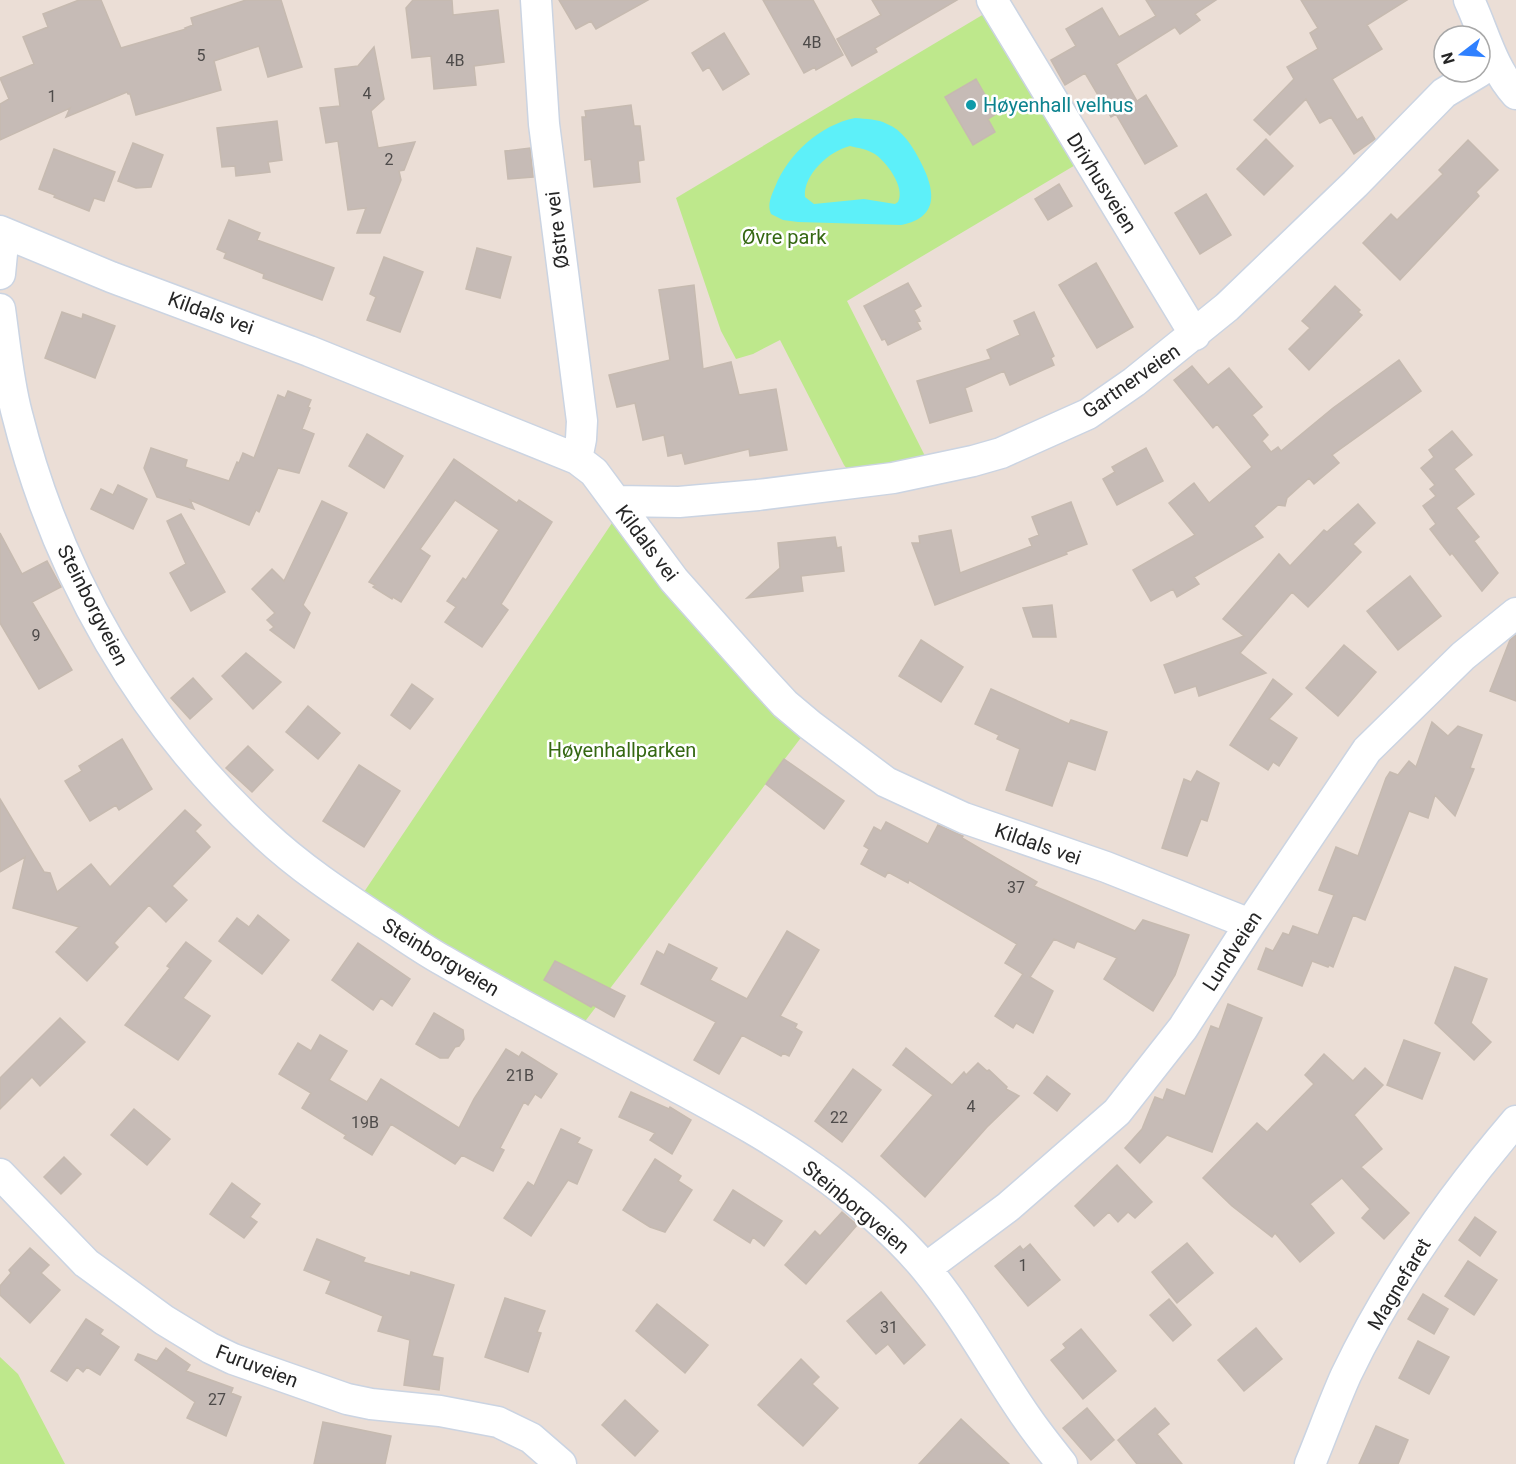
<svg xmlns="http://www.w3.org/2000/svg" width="1516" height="1464" font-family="Roboto,sans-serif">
<rect width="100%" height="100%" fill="#ebded6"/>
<path fill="#bee88c" d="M984 14 1077 164 847 301 927 460 851 474 844 465 780 340 753 354 736 359 721 331 676 198Z
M612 523 677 600 803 735 583 1024 472 962 362 895Z
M0 1357 18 1374 65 1464H0Z"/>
<path fill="#5df0f9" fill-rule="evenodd" d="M855 118C866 119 878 119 887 124 902 130 911 144 918 157 934 186 943 217 901 225L798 222 783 220 771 214C767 205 771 196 775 187 788 154 820 125 855 118ZM850 146C858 148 866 149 873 153 886 160 906 188 898 202L895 204 864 199 814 204 805 197C803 175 829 151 850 146Z"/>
<path fill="#c6bbb6" stroke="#c6bab0" stroke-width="1.5" d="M79 0H101L121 48 186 29 185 28 193 25 191 18 246 0H281L302 67 268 77 259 46 214 61 221 90 136 115 130 94H128L127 92 66 117 70 108 0 140V104L9 99 0 78 34 64 23 37 48 27 43 14Z
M413 0H452L453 15 498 10 504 62 474 66 476 85 434 89 431 56 412 58 406 8Z
M559 0H648L596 29 591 21 576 29Z
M763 0H813L843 55 816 70 815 67 804 73Z
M872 0H957L875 48 877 52 852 66 837 39 881 15Z
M1146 0H1216L1195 14 1200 20 1180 34 1175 27 1116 64 1137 101 1146 95 1177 146 1145 164 1116 114 1111 117 1085 73 1065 85 1051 60 1076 46 1066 29 1102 8 1119 37 1156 16Z
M1301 0H1407L1367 25 1382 49 1332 79 1357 120 1362 117 1375 139 1354 154 1331 117 1320 123 1306 99 1270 135 1254 120 1294 79 1287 67 1318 49 1310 33 1318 28Z
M724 33 749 74 723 90 709 67 703 71 692 53Z
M374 47 384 99 371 111 378 148 415 142 404 170 399 171 401 180 380 233H357L366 208 348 210 338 141 326 143 320 108 340 106 335 69 358 66Z
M976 79 996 114 988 119 995 132 973 145 945 97Z
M631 105 634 126H640L644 160 638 161 640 182 594 187 591 159 585 160 582 117H586L585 111Z
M277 121 282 160 268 162 270 172 236 176 235 166 222 167 217 128Z
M1266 139 1293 166 1264 195 1237 169Z
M1468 140 1498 170 1476 192 1479 196 1400 280 1363 243 1391 214 1397 220 1443 174 1439 170Z
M133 143 163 155 151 187 136 188 118 181Z
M530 148 533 177 508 179 505 151Z
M54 149 115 172 104 201 94 198 89 211 54 197 55 195 39 189Z
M1059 184 1072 206 1048 220 1035 199Z
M1206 194 1231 235 1200 254 1175 213Z
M229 220 260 233 257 240 334 268 322 300 263 278 264 274 224 258 226 253 217 249Z
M477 248 511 257 500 298 466 289Z
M384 257 423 272 400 332 367 320 376 297 370 294Z
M1096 263 1133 327 1097 348 1059 285Z
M908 283 921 306 914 310 920 321 917 322 921 329 888 345 885 339 882 340 864 306Z
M694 285 703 369 731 362 739 395 776 389 787 450 750 456 749 449 685 464 682 453 668 456 664 435 643 440 635 403 617 407 609 375 670 360 659 290Z
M1335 286 1360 310 1358 312 1362 315 1309 370 1289 349 1310 328 1302 321Z
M62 312 82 319 83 314 115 326 95 378 45 358Z
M1034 312 1054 356 1051 358 1054 365 1010 385 1004 371 965 388 972 411 930 423 917 381 991 359 987 350 1020 335 1014 321Z
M1399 360 1421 391 1332 455 1339 463 1314 484 1309 478 1287 498 1285 506 1278 505 1254 526 1263 537 1194 577 1199 584 1177 597 1173 589 1151 601 1133 570 1195 535 1169 503 1194 483 1209 503 1252 467 1217 424 1213 428 1174 380 1192 366 1208 385 1229 368 1262 407 1252 415 1268 435 1262 441 1271 452 1278 447 1281 451 1333 408Z
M288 391 311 400 308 407 310 408 302 429 314 434 299 473 278 468 259 512 256 510 249 525 190 500 194 509 157 497 144 468 151 448 187 460 185 467 229 481 237 462 239 463 243 453 254 458 278 395 285 398Z
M1452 431 1472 455 1454 469 1474 494 1456 508 1479 537 1474 541 1498 573 1482 591 1452 553 1450 555 1430 529 1436 524 1423 506 1436 496 1430 489 1435 485 1421 468 1434 457 1429 450Z
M367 434 403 456 384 488 349 466Z
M1146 448 1163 481 1117 505 1103 479 1115 472 1112 467Z
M454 459 517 503 519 500 552 522 501 604 508 610 482 647 445 622 456 607 447 601 463 578 466 580 499 530 455 500 420 549 430 556 401 602 393 597 392 599 373 587 375 585 369 582Z
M118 485 147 499 133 529 91 509 101 489 113 495Z
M322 501 347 513 303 605 310 613 294 648 270 630 274 627 267 620 275 613 252 589 272 569 284 581Z
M1071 502 1087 544 1066 552 1067 554 935 605 912 543H920L919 536 951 530 960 573 1032 546 1029 539 1039 535 1032 517Z
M1358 504 1375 523 1353 544 1361 552 1308 607 1292 592 1240 653 1266 673 1199 696 1196 686 1175 693 1164 665 1244 636 1223 619 1279 554 1290 566 1324 530 1327 532Z
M181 514 225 592 191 611 170 573 186 564 167 521Z
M0 533 22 574 47 561 61 587 32 602 72 670 39 689 0 623Z
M835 537 837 548 841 547 844 571 801 576 803 591 747 598 780 568 778 543Z
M1410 576 1441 616 1398 650 1367 611Z
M1052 605 1056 637H1033L1023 608Z
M1516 635V701L1490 691 1510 640Z
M921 640 963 667 941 702 899 676Z
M1344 645 1376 672 1338 716 1306 688Z
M246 653 281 682 253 709 222 676Z
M193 678 212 699 190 719 171 698Z
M1273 679 1292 694 1269 719 1297 738 1279 766 1273 762 1268 770 1230 745Z
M412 684 433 699 410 729 391 715Z
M991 689 1069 724 1071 720 1107 732 1095 770 1068 761 1052 806 1006 790 1020 749 997 739 999 735 975 724Z
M308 706 340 733 318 759 286 732Z
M1432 722 1448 736 1458 726 1482 735 1470 768 1474 769 1455 816 1435 795 1428 818 1409 811 1365 920 1353 915 1333 967 1329 965 1328 967 1312 961 1302 986 1258 969 1266 948 1273 951 1283 933 1289 935 1293 926 1318 935 1334 895 1319 890 1336 847 1358 856 1386 778 1390 772 1398 775 1409 761 1416 767Z
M122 739 152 789 119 810 116 805 90 821 65 781 82 771 79 766Z
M248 746 273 770 252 792 226 768Z
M784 759 844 801 824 829 766 784Z
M359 765 400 791 364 847 323 821Z
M1197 771 1219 783 1207 821 1201 819 1187 856 1162 848 1184 779 1191 782Z
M0 799 44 872 50 873 57 892 91 864 110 887 185 810 201 825 195 831 210 847 172 886 187 900 166 922 149 905 114 943 118 947 87 981 56 952 79 927 13 908 25 857 0 872Z
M886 822 928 844 938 825 963 836 962 838 1037 882 1034 886 1135 931 1143 920 1189 935 1175 975 1153 1011 1104 979 1117 958 1077 941 1074 948 1054 939 1030 977 1053 991 1033 1033 1016 1023 1013 1028 995 1016 1023 974 1005 963 1017 944 909 880 908 883 888 872 885 877 861 864 869 849 864 846 874 827 881 831Z
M258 915 289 940 262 974 219 941 237 918 249 927Z
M787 931 819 950 780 1016 797 1024 795 1028 802 1032 789 1056 783 1053 781 1056 742 1035 719 1074 694 1060 716 1022 641 984 657 951 664 955 669 944 717 968 710 980 747 999Z
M186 942 211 961 183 998 210 1016 178 1060 125 1025 170 968 167 966Z
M358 943 410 979 392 1006 381 998 373 1010 332 980Z
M555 961 625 996 614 1017 593 1005 591 1007 544 980Z
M1455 967 1487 979 1471 1023 1491 1042 1474 1060 1435 1023Z
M1228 1004 1262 1018 1212 1152 1167 1135 1140 1163 1125 1148 1142 1129 1155 1097 1163 1100 1167 1089 1185 1096 1211 1026 1219 1029Z
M434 1013 463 1030 464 1039 459 1046 455 1047 448 1058H440L416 1044Z
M60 1018 85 1042 40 1086 32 1077 0 1109V1078Z
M320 1035 347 1051 329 1080 367 1102 381 1079 459 1128 474 1099 506 1049 519 1057 522 1052 557 1074 541 1098 535 1094 528 1105 524 1102 500 1148 504 1150 493 1171 462 1155 455 1164 391 1124 372 1155 344 1138 346 1135 302 1108 311 1093 279 1074 298 1043 311 1051Z
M1404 1040 1440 1053 1422 1099 1387 1085Z
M906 1048 952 1085 964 1072 966 1075 978 1063 987 1071 989 1070 1007 1087 1006 1089 1019 1096 987 1127 925 1197 881 1156 933 1095 893 1065Z
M1324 1054 1353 1081 1365 1068 1383 1085 1354 1115 1382 1149 1361 1167 1409 1213 1384 1239 1362 1218 1370 1209 1342 1178 1310 1204 1334 1233 1300 1262 1275 1233 1272 1237 1232 1206 1203 1178 1257 1123 1267 1132 1314 1084 1305 1075Z
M853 1069 881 1090 842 1142 815 1121Z
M1047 1076 1070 1094 1057 1111 1034 1093Z
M631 1092 669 1109 670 1107 691 1120 672 1154 650 1140 655 1133 619 1117Z
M134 1109 170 1139 147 1165 111 1135Z
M561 1129 580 1138 577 1143 592 1150 577 1184 568 1180 531 1236 504 1218 528 1182 534 1186Z
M64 1157 81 1174 61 1194 44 1177Z
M655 1159 681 1176 678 1181 692 1190 665 1232 650 1227 623 1210Z
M1117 1165 1152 1202 1135 1218 1128 1212 1118 1222 1109 1212 1094 1226 1075 1206Z
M232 1183 260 1204 250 1217 257 1222 244 1238 210 1214Z
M733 1190 782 1221 764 1246 753 1237 750 1243 714 1220Z
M842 1212 857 1225 806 1284 785 1265 815 1231 820 1236Z
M1475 1217 1496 1232 1480 1256 1459 1240Z
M317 1239 365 1258 363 1262 410 1276 411 1272 454 1285 432 1356 443 1358 439 1390 404 1385 410 1340 378 1331 383 1316 326 1293 331 1281 304 1270Z
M1187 1243 1213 1273 1177 1303 1152 1272Z
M1030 1244 1060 1280 1028 1306 995 1266 1020 1246 1023 1250Z
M30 1248 49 1265 41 1273 60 1290 30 1323 0 1295V1286L11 1273 9 1270Z
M1468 1261 1497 1280 1474 1315 1445 1296Z
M881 1292 925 1345 904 1364 888 1344 876 1354 847 1321Z
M1423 1294 1448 1309 1434 1334 1408 1319Z
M505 1298 545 1311 537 1332 541 1333 528 1372 485 1357Z
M1169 1299 1191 1325 1173 1341 1150 1315Z
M657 1304 708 1345 685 1373 636 1331Z
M86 1319 103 1330 100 1334 119 1347 100 1375 87 1367 83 1372 77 1367 67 1381 51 1371Z
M1256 1328 1282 1359 1244 1391 1218 1360Z
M1081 1329 1116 1371 1083 1399 1051 1360 1066 1348 1063 1344Z
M1418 1341 1449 1357 1429 1394 1399 1378Z
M166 1348 190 1365 186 1371 233 1388 231 1393 241 1397 226 1436 187 1418 195 1402 135 1360 138 1354 157 1361Z
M801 1359 819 1377 812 1384 838 1408 803 1446 758 1405Z
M625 1400 658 1431 635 1456 602 1425Z
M1087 1408 1114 1440 1091 1460 1063 1428Z
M1155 1408 1169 1424 1157 1434 1182 1464H1137L1118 1440Z
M961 1419 1009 1464H919Z
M323 1422 391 1436 385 1464H314Z
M1376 1426 1408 1440 1398 1464H1359Z"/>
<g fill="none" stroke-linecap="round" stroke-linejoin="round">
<g stroke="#cbd4e2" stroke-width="33">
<path id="minor" d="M536 0 544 124 582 421 581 439 577 459
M992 0 1195 335
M1469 0C1484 32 1492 68 1516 94
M0 231 111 277 309 351 577 459 594 472 674 580 762 679 785 704 810 725 886 782 964 818 1106 867 1250 924
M0 274 4 233
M0 309C5 344 8 380 17 414 57 574 142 722 263 833 299 867 340 894 381 921 402 934 422 949 444 961 519 1005 598 1045 675 1086 723 1112 772 1138 816 1170 851 1194 899 1236 926 1269 964 1315 993 1369 1027 1418 1038 1434 1050 1449 1062 1464
M616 501 679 502 758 495 893 478 973 461 1001 453 1088 414 1134 382 1227 307 1355 184 1444 93 1479 72
M0 1174 86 1263 164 1320 210 1348 233 1359 347 1399 371 1404 440 1411 498 1422 531 1438 561 1464
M926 1268 1008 1207 1117 1112 1183 1028 1250 924 1367 750 1463 656 1516 613
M1310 1464C1322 1435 1333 1404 1346 1375 1390 1283 1450 1198 1516 1121"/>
</g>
<use href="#minor" stroke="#fff" stroke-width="30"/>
</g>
<circle fill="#0f9aa8" stroke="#fff" stroke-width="2" cx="971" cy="105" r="6"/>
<g text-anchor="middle" stroke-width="5" stroke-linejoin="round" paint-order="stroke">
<g font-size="16" fill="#4e4b4a">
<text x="812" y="48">4B</text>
<text x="201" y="61">5</text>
<text x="455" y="66">4B</text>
<text x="367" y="99">4</text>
<text x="52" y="102">1</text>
<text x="389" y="165">2</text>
<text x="36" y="641">9</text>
<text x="1016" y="893">37</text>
<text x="520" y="1081">21B</text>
<text x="971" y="1112">4</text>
<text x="839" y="1123">22</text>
<text x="365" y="1128">19B</text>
<text x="1023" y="1271">1</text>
<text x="889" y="1333">31</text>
<text x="217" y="1405">27</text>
</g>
<g font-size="20" fill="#0d838f" stroke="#fff" text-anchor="start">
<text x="983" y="112">Høyenhall velhus</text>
</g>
<g font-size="20" fill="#262626" stroke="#fff">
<text transform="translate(1102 183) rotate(58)" y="7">Drivhusveien</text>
<text transform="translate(557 230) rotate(-97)" y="7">Østre vei</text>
<text transform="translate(211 313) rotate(20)" y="7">Kildals vei</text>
<text transform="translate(1131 381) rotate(-35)" y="7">Gartnerveien</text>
<text transform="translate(647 543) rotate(53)" y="7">Kildals vei</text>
<text transform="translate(93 605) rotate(63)" y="7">Steinborgveien</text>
<text transform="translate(1038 844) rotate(19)" y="7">Kildals vei</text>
<text transform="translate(1232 951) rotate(-57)" y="7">Lundveien</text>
<text transform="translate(441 957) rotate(31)" y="7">Steinborgveien</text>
<text transform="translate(856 1207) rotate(40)" y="7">Steinborgveien</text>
<text transform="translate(1399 1284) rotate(-59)" y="7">Magnefaret</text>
<text transform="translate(257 1366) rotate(21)" y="7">Furuveien</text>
</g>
<g font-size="20" fill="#356812" stroke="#fff">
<text x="784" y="244">Øvre park</text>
<text x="622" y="757">Høyenhallparken</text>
</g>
</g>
<g transform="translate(1462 54) rotate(253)"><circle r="28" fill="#ffffff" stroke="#a8a8a8" stroke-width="1.5"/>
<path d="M0-4.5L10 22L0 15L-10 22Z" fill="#2f80ff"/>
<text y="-9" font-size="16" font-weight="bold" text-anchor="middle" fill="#262626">N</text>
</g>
</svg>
